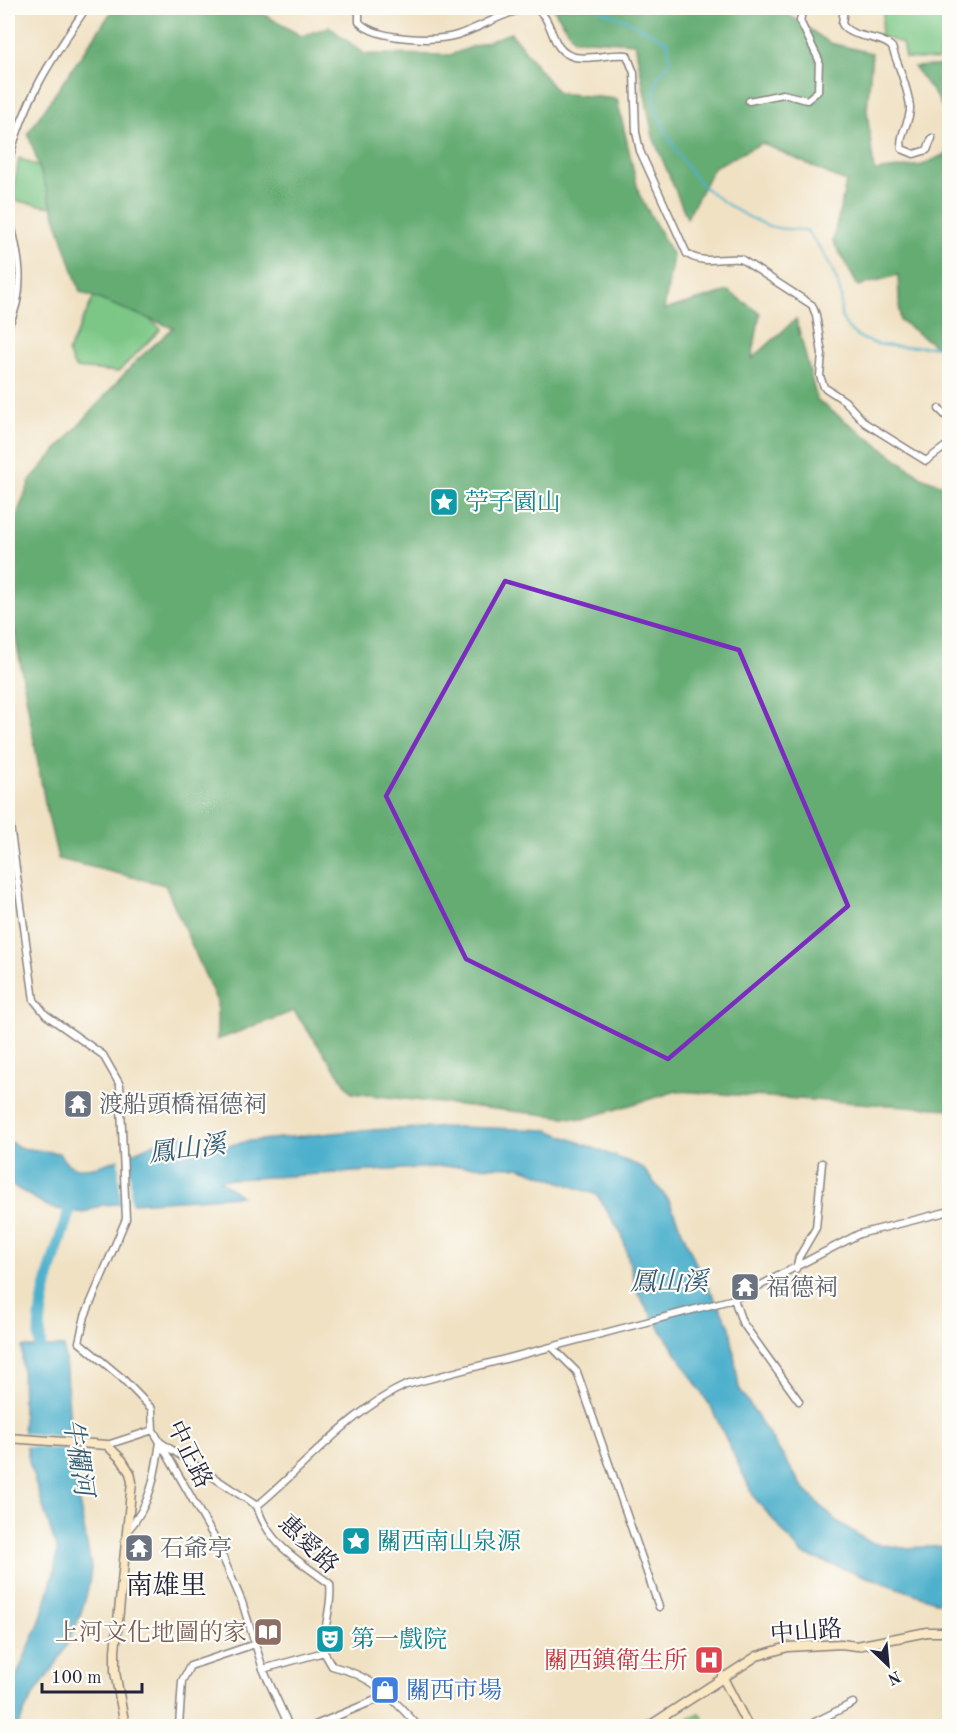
<svg xmlns="http://www.w3.org/2000/svg" width="957" height="1734" font-family="'Old Standard TT','Noto Serif TC',serif">
<rect width="100%" height="100%" fill="#fdfcf7"/>
<filter id="ink" filterUnits="userSpaceOnUse"><feTurbulence type="fractalNoise" baseFrequency=".0167" numOctaves="2"/><feDisplacementMap in="SourceGraphic" scale="12" xChannelSelector="R" yChannelSelector="G"/><feConvolveMatrix kernelMatrix="1 2 1 2 8 2 1 2 1" color-interpolation-filters="sRGB"/></filter>
<filter id="wash" filterUnits="userSpaceOnUse"><feTurbulence type="fractalNoise" baseFrequency=".008" numOctaves="4" result="noise"/><feDisplacementMap in="SourceGraphic" scale="24" xChannelSelector="R" yChannelSelector="G"/><feGaussianBlur stdDeviation="1.35" result="paint"/><feColorMatrix in="noise" values="0 0 0 0 0 0 0 0 0 0 0 0 0 0 0 0 0 1.4 0 .05"/><feComposite in="paint" operator="in"/></filter>
<g filter="url(#wash)">
<rect width="100%" height="100%" fill="#f0e1c3"/>
<path fill="#7cc786" stroke="#4f7460" stroke-width="1.5" d="M884 8H949V41L942 40 938 60 905 58 902 43 880 36Z
M19 158 64 178 68 210 12 200Z
M102 279 161 329 118 372 75 368 68 352Z
M700 1713 707 1726H689L685 1720Z"/>
<path fill="#65ac73" stroke="#446757" stroke-width="1.5" d="M114 8H253L301 36 329 27 365 54 450 55 511 33 558 93 617 99 639 194 673 256 664 310 728 291 760 313 752 359 796 319 817 400 923 478 949 487V1109L677 1091 583 1119 352 1093 294 1011 217 1040V1002L165 885 58 859 45 803 8 594V537L31 479 136 361 173 328 80 292 28 133Z
M553 8H779L830 43 872 53 867 110 874 171 923 165 949 152V356L900 320 898 275 858 286 833 241 846 182 762 143 714 167 687 218 653 137 635 43 574 39Z
M949 65H950L949 121 938 99 914 67Z"/>
<path fill="#4db0cc" stroke="#386984" stroke-width="1.5" d="M457 1127 548 1130 642 1167 669 1201 696 1264 730 1327 739 1388 804 1489 835 1520 871 1543 903 1548 949 1546V1603L938 1602 802 1554 754 1497 711 1407 638 1294 622 1235 597 1195 519 1167 455 1166 219 1180 241 1196 102 1205 83 1213 51 1208 8 1183V1141L21 1148 59 1153C64 1162 70 1168 81 1168 112 1169 150 1139 184 1135L178 1156 250 1141 365 1130Z
M22 1347H64L74 1474 91 1567C89 1599 75 1631 59 1659 46 1681 25 1701 19 1726H8V1696L40 1621 55 1569 57 1550 30 1466 23 1426Z"/>
<path fill="#f0e1c3" d="M129 1149 131 1206 121 1207 118 1154Z
M21 1433 74 1438 75 1450 24 1446Z"/>
<g fill="none" stroke-linecap="round" stroke-linejoin="round">
<path stroke="#4db0cc" stroke-width="2" d="M599 8 601 11 626 20 667 41 670 63C666 67 660 72 658 77 643 107 686 173 709 191 726 205 748 218 769 226 780 230 794 229 806 230 821 247 836 272 841 295 842 302 839 311 842 318 858 355 916 346 948 346"/>
<path stroke="#4db0cc" stroke-width="12" d="M42 1362C31 1308 59 1248 73 1198"/>
</g>
</g>
<g filter="url(#ink)">
<g fill="none" stroke-linecap="round" stroke-linejoin="round">
<g stroke="#89827f" stroke-width="9">
<path id="street" d="M359 8V22C376 40 434 42 457 35 484 27 506 9 535 8 556 20 548 51 575 57 593 60 610 53 627 55L634 73 636 132 640 151 687 254C704 265 721 257 741 259L812 305 816 315 822 354 820 376 824 387 845 401 865 423 926 461 950 443
M844 8 842 24C853 40 878 34 892 47 898 66 908 87 910 107 911 122 898 134 902 149L914 154 927 150 932 138
M749 101 783 94 807 100 818 91 819 60 800 21 803 8
M8 162C26 97 49 63 86 8
M8 212C18 251 28 289 8 326
M939 409 950 420
M8 811 34 1000 46 1015 103 1055 120 1085 126 1219 85 1316 79 1342 122 1378 152 1409 153 1430 215 1539 242 1602 263 1669 289 1726
M796 1269 799 1257 816 1228 822 1163
M734 1299 742 1322 799 1401
M553 1348 577 1372 659 1607
M107 1445 153 1430
M257 1506C303 1468 352 1409 406 1385L734 1299 859 1234 950 1211
M128 1530C151 1504 155 1475 160 1442L257 1506C269 1546 299 1560 330 1584 333 1607 322 1629 324 1652L263 1669
M324 1652 332 1666C373 1676 391 1696 418 1726
M179 1726 182 1681 190 1666 255 1644
M313 1726 390 1694
M807 1726 853 1703"/>
</g>
<g stroke="#89827f" stroke-width="11">
<path id="secondary" d="M8 1438 107 1445 122 1460 130 1473 132 1482 115 1651V1672L125 1726
M722 1676 748 1726
M649 1726 757 1656 788 1647 841 1644 857 1646 927 1632H950"/>
</g>
<use href="#street" stroke="#fff" stroke-width="6"/>
<use href="#secondary" stroke="#fae7c3" stroke-width="8"/>
</g>
</g>
<path fill="none" stroke="#7b2cbf" stroke-width="4.5" stroke-linejoin="round" d="M505 581 739 650 848 906 668 1059 466 959 386 796Z"/>
<defs>
<g id="sight-square" transform="scale(1.5)"><rect x="-9" y="-9" width="18" height="18" rx="4" fill="#0f9aa8" stroke="#fdfcf7"/><path d="M0-6L1.8-2.2L6-1.7L2.9 1.2L3.7 5.4L0 3.3L-3.7 5.4L-2.9 1.2L-6-1.7L-1.8-2.2Z" fill="#fff"/></g>
<g id="temple-square" transform="scale(1.5)"><rect x="-9" y="-9" width="18" height="18" rx="4" fill="#6b7280" stroke="#fdfcf7"/><path d="M0-6L5-2H3V0L6.5 2.5H4V6H1.5V3h-3V6H-4V2.5H-6.5L-3 0V-2H-5Z" fill="#fff"/></g>
<g id="library-square" transform="scale(1.5)"><rect x="-9" y="-9" width="18" height="18" rx="4" fill="#8d6e63" stroke="#fdfcf7"/><path d="M-6-4Q-3-5.5-.7-3.5V5Q-3 3-6 4ZM6-4Q3-5.5 .7-3.5V5Q3 3 6 4Z" fill="#fff"/></g>
<g id="theatre-square" transform="scale(1.5)"><rect x="-9" y="-9" width="18" height="18" rx="4" fill="#0f9aa8" stroke="#fdfcf7"/><path d="M-5-5.5Q0-4 5-5.5V0Q5 5 0 6Q-5 5-5 0ZM-3.3-2.5H-1v1.5H-3.3ZM1-2.5H3.3v1.5H1ZM-2.8 1Q0 5.5 2.8 1Z" fill="#fff"/></g>
<g id="hospital-square" transform="scale(1.5)"><rect x="-9" y="-9" width="18" height="18" rx="4" fill="#e0444e" stroke="#fdfcf7"/><path d="M-5-5h3v3.5h4V-5h3V5h-3V1.5h-4V5h-3Z" fill="#fff"/></g>
<g id="shop-square" transform="scale(1.5)"><rect x="-9" y="-9" width="18" height="18" rx="4" fill="#3f7fe0" stroke="#fdfcf7"/><path d="M-5-2.5h2.3a2.7 3.5 0 0 1 5.4 0H5L5.5 6h-11ZM-1.5-2.5h3a1.5 2.3 0 0 0-3 0Z" fill="#fff"/></g>
</defs>
<g fill-rule="evenodd">
<use href="#sight-square" x="444" y="502"/>
<use href="#temple-square" x="78" y="1104"/>
<use href="#temple-square" x="745" y="1287"/>
<use href="#sight-square" x="356" y="1541"/>
<use href="#temple-square" x="139" y="1548"/>
<use href="#library-square" x="268" y="1632"/>
<use href="#theatre-square" x="330" y="1639"/>
<use href="#hospital-square" x="709" y="1660"/>
<use href="#shop-square" x="385" y="1690"/>
</g>
<g text-anchor="middle" stroke-width="4.5" stroke-linejoin="round" paint-order="stroke">
<g font-size="24" fill="#0d838f" stroke="#fdfcf7" text-anchor="start">
<text x="465" y="510">苧子園山</text>
<text x="377" y="1549">關西南山泉源</text>
<text x="351" y="1647">第一戲院</text>
</g>
<g font-size="24" fill="#5b616d" stroke="#fdfcf7" text-anchor="start">
<text x="99" y="1112">渡船頭橋福德祠</text>
<text x="766" y="1295">福德祠</text>
<text x="160" y="1556">石爺亭</text>
</g>
<g font-size="24" fill="#22223b" stroke="#fdfcf7">
<text transform="translate(190 1454) rotate(64)" y="8">中正路</text>
<text transform="translate(309 1544) rotate(44)" y="8">惠愛路</text>
<text transform="translate(806 1631) rotate(-5)" y="8">中山路</text>
</g>
<g font-size="24" fill="#785e54" stroke="#fdfcf7" text-anchor="end">
<text x="247" y="1640">上河文化地圖的家</text>
</g>
<g font-size="24" fill="#be3a42" stroke="#fdfcf7" text-anchor="end">
<text x="688" y="1668">關西鎮衛生所</text>
</g>
<g font-size="24" fill="#366cbe" stroke="#fdfcf7" text-anchor="start">
<text x="406" y="1698">關西市場</text>
</g>
<g font-size="26" font-style="italic" fill="#335b75" stroke="#fdfcf7">
<text transform="translate(187 1148) rotate(-7)" y="9">鳳山溪</text>
<text x="669" y="1290">鳳山溪</text>
<text transform="translate(79 1457) rotate(81)" y="9">牛欄河</text>
</g>
<g font-size="27" fill="#22223b" stroke="#fdfcf7">
<text x="166" y="1594">南雄里</text>
</g>
</g>
<rect width="957" height="1734" fill="none" stroke="#fdfcf7" stroke-width="30"/>
<g transform="translate(888 1665) rotate(154)" stroke="#fdfcf7" stroke-width="4.5" paint-order="stroke">
<path d="M0-4.5L10 22L0 15L-10 22Z" fill="#22223b"/>
<text y="-9" font-size="16" font-weight="bold" text-anchor="middle" fill="#22223b">N</text>
</g>
<path d="M42 1683v9h100v-9" fill="none" stroke="#22223b" stroke-width="3"/>
<text x="51" y="1683" font-size="18" fill="#22223b" stroke="#fdfcf7" stroke-width="4.5" paint-order="stroke">100 m</text>
</svg>
